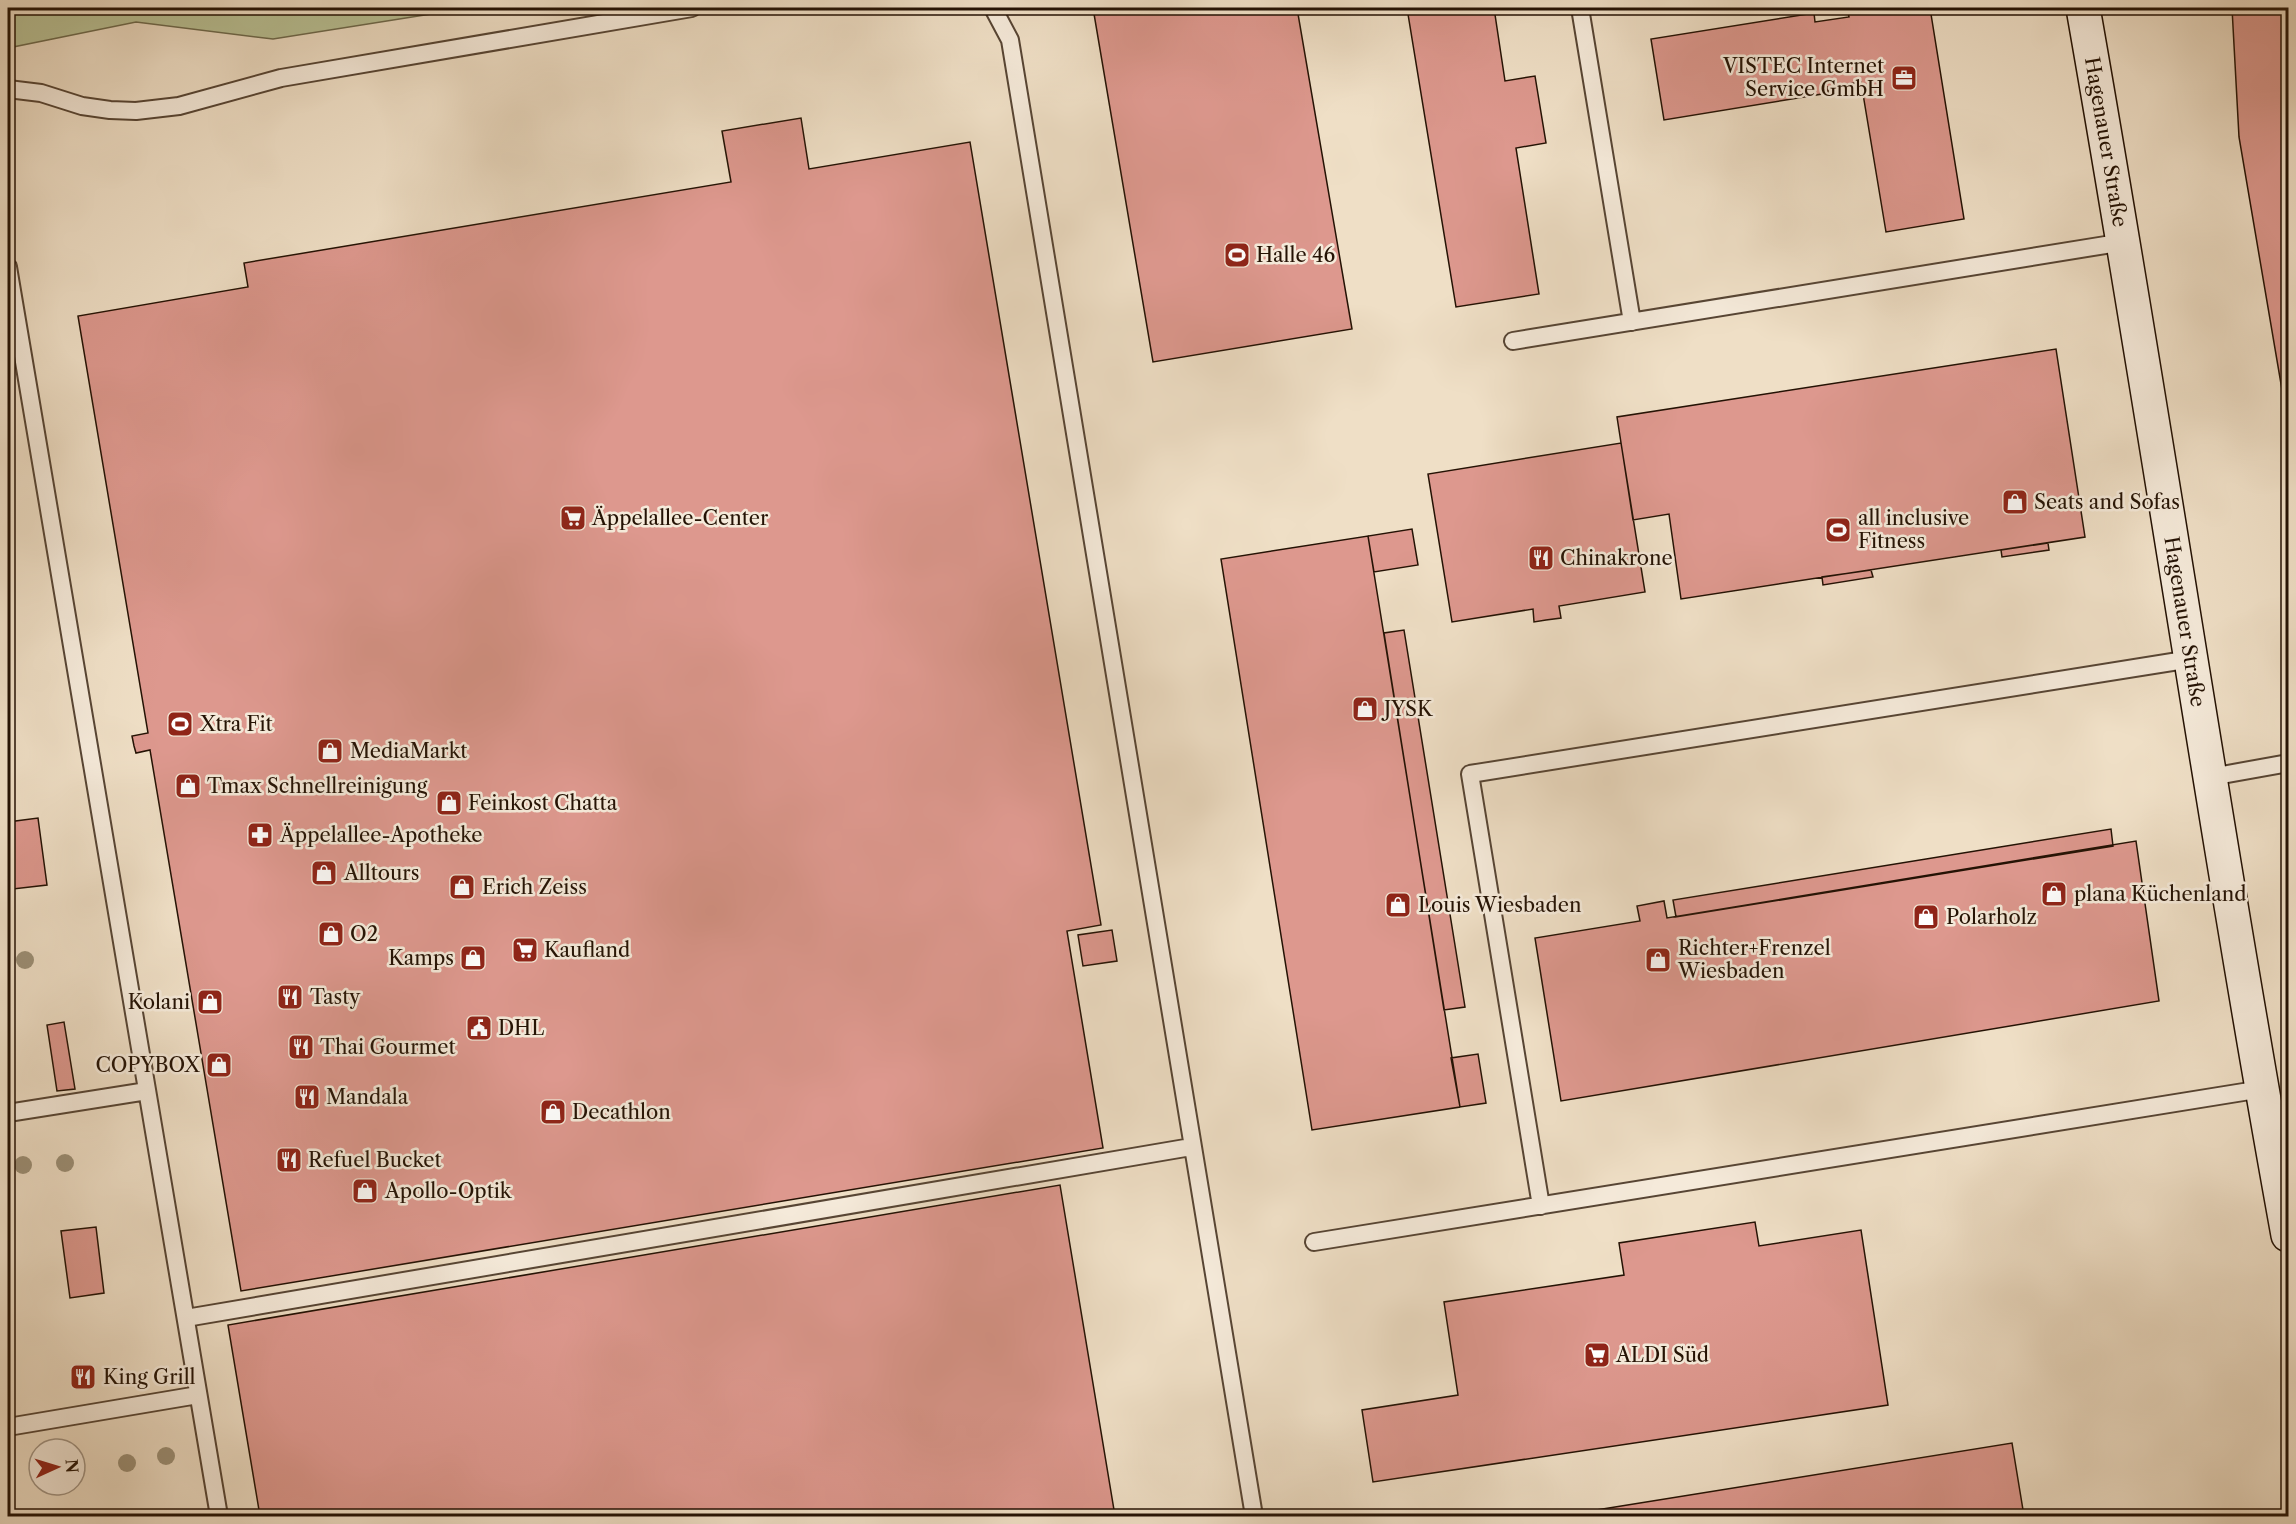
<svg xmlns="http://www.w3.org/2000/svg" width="2296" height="1524" font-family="'Libre Caslon Text',serif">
<rect width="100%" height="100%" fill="#efdfc6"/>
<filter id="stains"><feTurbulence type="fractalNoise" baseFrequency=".00333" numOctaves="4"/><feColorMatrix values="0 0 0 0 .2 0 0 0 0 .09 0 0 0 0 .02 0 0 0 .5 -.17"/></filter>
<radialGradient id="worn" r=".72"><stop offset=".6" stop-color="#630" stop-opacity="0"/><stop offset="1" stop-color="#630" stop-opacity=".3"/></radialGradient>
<path fill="#b9c296" stroke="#6e6a4d" stroke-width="1.5" d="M8 8H469L273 39 136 22 8 48Z"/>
<path fill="#dd988e" stroke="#241204" stroke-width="1.5" d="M1093 8H1297L1352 329 1153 362Z
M1407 8H1494L1505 81 1535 76 1546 143 1516 148 1539 294 1456 307Z
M1847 8H1930L1964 219 1886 232 1861 82 1828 87V93L1664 120 1651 39 1814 13 1815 22 1849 17Z
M2232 8H2288V425L2239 137Z
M801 118 809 169 970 142 1101 925 1067 931 1103 1148 241 1291 150 750 136 753 134 746 132 736 148 733 78 316 248 287 244 263 731 182 722 131Z
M2056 349 2085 537 1681 599 1669 514 1633 520 1617 417Z
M1621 443 1645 592 1559 606 1561 618 1546 620 1534 622 1533 609 1452 622 1428 474Z
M1412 529 1418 565 1374 572 1368 536Z
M1368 536 1460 1107 1312 1130 1221 559Z
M2048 543 2049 550 2002 557 2001 550Z
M1871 570 1873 577 1823 585 1822 577Z
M1404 630 1465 1007 1444 1010 1384 633Z
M38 818 47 885 13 889 8 848V822Z
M2111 829 2113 846 1676 917 1673 900Z
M2136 841 2159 1001 1561 1101 1535 938 1640 921 1637 906 1664 901 1667 918Z
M1112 930 1117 961 1083 966 1078 935Z
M64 1022 75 1089 57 1091 47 1025Z
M1478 1054 1486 1103 1460 1107 1451 1058Z
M1060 1185 1115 1516H260L228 1325Z
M1755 1222 1759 1246 1861 1230 1888 1405 1373 1482 1362 1410 1458 1395 1444 1302 1624 1275 1619 1243Z
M96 1227 104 1293 70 1298 61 1231Z
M2012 1443 2024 1516H1559Z"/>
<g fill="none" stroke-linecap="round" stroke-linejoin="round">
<g stroke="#574534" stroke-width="20">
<path id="lane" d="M993 8 1010 40 1254 1516
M1580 8 1632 322
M8 89 41 93 82 106 110 110 136 111 179 106 281 78 692 8
M8 267 219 1516
M1513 341 2124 242
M2211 777 2288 763
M2266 1111 2288 1107
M8 1113 147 1091
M1541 1206 1470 774 2191 659
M1314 1242 2262 1089
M186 1318 1191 1147
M8 1427 198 1395"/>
</g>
<g stroke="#241204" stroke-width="36">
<g id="secondary">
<path id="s1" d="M2083 8C2155 416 2214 827 2288 1235"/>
</g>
</g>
<use href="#lane" stroke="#f5eada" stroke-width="16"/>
<use href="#secondary" stroke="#f5eada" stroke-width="33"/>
</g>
<g fill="#9c9077">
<circle cx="25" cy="960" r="9"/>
<circle cx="65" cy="1163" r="9"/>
<circle cx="23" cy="1165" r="9"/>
<circle cx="166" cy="1456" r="9"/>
<circle cx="127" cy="1463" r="9"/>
</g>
<defs>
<g id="office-square" transform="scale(1.35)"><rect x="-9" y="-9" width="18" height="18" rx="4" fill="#8f2418" stroke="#f5eada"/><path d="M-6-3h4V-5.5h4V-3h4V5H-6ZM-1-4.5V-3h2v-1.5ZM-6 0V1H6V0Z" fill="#fff"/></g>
<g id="stadium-square" transform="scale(1.35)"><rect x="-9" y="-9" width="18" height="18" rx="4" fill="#8f2418" stroke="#f5eada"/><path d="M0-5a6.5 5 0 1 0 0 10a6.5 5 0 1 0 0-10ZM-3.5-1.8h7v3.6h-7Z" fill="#fff"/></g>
<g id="shop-square" transform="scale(1.35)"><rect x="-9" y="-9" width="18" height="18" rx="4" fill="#8f2418" stroke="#f5eada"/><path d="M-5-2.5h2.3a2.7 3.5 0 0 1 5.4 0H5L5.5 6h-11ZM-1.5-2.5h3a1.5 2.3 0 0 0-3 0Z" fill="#fff"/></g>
<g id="supermarket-square" transform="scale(1.35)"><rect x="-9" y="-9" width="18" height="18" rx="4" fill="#8f2418" stroke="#f5eada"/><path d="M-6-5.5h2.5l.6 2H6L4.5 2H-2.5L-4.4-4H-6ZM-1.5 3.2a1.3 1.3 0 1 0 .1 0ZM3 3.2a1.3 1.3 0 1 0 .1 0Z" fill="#fff"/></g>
<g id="restaurant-square" transform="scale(1.35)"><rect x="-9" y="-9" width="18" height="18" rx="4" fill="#8f2418" stroke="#f5eada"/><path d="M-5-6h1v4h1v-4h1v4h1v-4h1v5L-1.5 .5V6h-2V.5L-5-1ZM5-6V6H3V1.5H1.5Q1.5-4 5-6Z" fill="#fff"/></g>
<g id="pharmacy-square" transform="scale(1.35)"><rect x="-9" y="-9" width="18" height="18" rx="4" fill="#8f2418" stroke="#f5eada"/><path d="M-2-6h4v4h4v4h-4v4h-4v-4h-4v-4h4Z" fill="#fff"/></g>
<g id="civic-square" transform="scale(1.35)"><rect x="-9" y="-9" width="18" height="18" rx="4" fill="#8f2418" stroke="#f5eada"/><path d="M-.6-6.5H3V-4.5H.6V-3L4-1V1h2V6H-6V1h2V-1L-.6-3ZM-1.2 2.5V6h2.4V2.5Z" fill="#fff"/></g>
</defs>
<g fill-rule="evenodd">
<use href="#office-square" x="1904" y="78"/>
<use href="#stadium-square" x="1237" y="255"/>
<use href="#shop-square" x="2015" y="502"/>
<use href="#supermarket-square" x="573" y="518"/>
<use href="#stadium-square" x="1838" y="530"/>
<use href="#restaurant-square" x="1541" y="558"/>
<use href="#shop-square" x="1365" y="709"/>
<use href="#stadium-square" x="180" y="724"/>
<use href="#shop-square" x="330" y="751"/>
<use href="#shop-square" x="188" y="786"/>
<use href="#shop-square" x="449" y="803"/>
<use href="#pharmacy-square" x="260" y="835"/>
<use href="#shop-square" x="324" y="873"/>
<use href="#shop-square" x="462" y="887"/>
<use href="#shop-square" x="2054" y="894"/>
<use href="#shop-square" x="1398" y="905"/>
<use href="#shop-square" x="1926" y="917"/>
<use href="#shop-square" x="331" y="934"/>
<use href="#supermarket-square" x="525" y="950"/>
<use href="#shop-square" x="473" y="958"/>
<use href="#shop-square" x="1658" y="960"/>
<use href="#restaurant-square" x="290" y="997"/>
<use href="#shop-square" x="210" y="1002"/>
<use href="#civic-square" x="479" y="1028"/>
<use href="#restaurant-square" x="301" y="1047"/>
<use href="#shop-square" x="219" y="1065"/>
<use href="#restaurant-square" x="307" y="1097"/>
<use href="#shop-square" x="553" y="1112"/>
<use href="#restaurant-square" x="289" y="1160"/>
<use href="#shop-square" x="365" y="1191"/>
<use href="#supermarket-square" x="1597" y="1355"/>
<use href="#restaurant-square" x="83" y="1377"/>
</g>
<g text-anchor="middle" stroke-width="5" stroke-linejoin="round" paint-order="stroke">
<g font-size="20" fill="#241204" stroke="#f5eada" text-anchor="start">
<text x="1884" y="73" text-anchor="end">VISTEC Internet<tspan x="1884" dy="23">Service GmbH</tspan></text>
<text x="1256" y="262">Halle 46</text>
<text x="2034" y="509">Seats and Sofas</text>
<text x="592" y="525">Äppelallee-Center</text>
<text x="1858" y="525">all inclusive<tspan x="1858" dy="23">Fitness</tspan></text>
<text x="1560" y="565">Chinakrone</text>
<text x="1384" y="716">JYSK</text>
<text x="200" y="731">Xtra Fit</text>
<text x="350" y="758">MediaMarkt</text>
<text x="207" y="793">Tmax Schnellreinigung</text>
<text x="468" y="810">Feinkost Chatta</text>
<text x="280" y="842">Äppelallee-Apotheke</text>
<text x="344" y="880">Alltours</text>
<text x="482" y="894">Erich Zeiss</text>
<text x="2074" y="901">plana Küchenland</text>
<text x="1418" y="912">Louis Wiesbaden</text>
<text x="1946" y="924">Polarholz</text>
<text x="350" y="941">O2</text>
<text x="1678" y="955">Richter+Frenzel<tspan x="1678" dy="23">Wiesbaden</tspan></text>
<text x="544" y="957">Kaufland</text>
<text x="454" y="965" text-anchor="end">Kamps</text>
<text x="310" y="1004">Tasty</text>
<text x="190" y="1009" text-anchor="end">Kolani</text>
<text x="498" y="1035">DHL</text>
<text x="320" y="1054">Thai Gourmet</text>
<text x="200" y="1072" text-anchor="end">COPYBOX</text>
<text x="326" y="1104">Mandala</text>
<text x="572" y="1119">Decathlon</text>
<text x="308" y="1167">Refuel Bucket</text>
<text x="385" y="1198">Apollo-Optik</text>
<text x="1616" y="1362">ALDI Süd</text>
<text x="103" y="1384">King Grill</text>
</g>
<g font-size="20" fill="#241204" stroke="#f5eada">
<text dy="7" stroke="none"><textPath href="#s1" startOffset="136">Hagenauer Straße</textPath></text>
<text dy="7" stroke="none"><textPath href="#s1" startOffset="622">Hagenauer Straße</textPath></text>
</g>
</g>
<rect width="2296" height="1524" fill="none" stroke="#efdfc6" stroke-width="30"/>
<rect x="9" y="9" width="2278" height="1506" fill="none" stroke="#241204" stroke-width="3"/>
<rect x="15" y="15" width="2266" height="1494" fill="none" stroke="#241204" stroke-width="1.5"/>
<g transform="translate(57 1467) rotate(86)"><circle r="28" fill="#f5eada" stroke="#a19484" stroke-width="1.5"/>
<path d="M0-4.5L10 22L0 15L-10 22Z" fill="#8f2418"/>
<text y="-9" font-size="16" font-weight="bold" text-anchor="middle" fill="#241204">N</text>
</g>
<rect width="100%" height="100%" filter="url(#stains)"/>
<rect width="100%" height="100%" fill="url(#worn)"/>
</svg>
